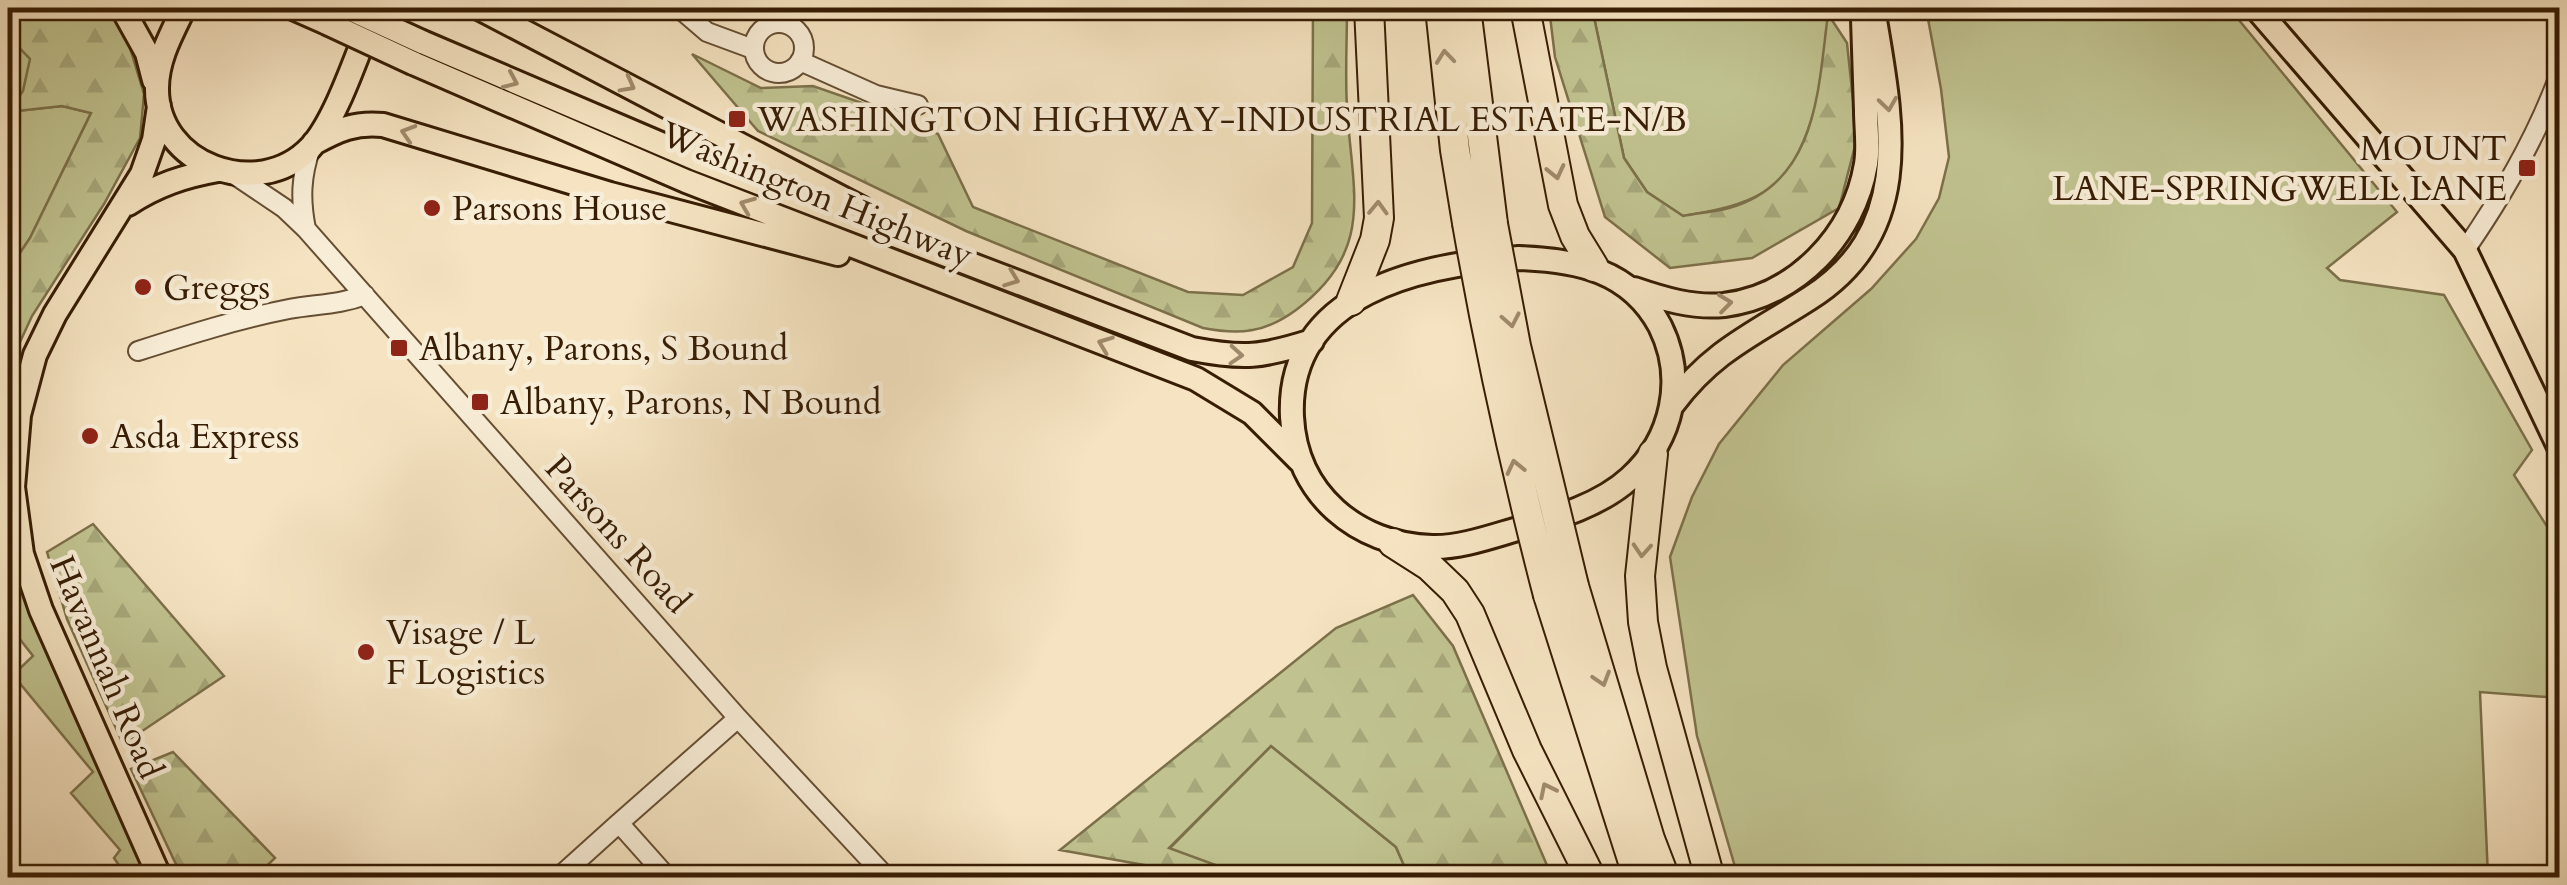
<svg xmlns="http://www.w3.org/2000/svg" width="2567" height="885" font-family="Cardo,serif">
<defs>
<pattern id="forest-firs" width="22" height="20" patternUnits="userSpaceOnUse" patternTransform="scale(2.5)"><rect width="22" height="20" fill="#c0c390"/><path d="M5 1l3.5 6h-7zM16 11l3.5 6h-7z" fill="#a6a77b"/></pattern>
</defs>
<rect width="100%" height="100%" fill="#f5e3c1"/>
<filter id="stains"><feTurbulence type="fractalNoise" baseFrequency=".002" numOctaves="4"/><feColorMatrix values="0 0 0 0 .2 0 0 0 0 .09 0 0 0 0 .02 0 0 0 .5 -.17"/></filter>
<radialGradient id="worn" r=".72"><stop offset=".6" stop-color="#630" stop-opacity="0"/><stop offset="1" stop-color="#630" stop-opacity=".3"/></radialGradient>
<path fill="#c0c390" stroke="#7c704a" stroke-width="2.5" d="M1592 8H1828C1829 59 1813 164 1764 192 1739 207 1711 211 1683 216L1647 192 1624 158Z
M1926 8H2229L2397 212 2327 268 2340 280 2444 295 2532 450 2514 475 2559 545V698L2480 692 2488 877H1738L1697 736 1670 557 1692 497 1719 444 1783 365 1871 289 1916 239 1939 198 1949 157 1941 89Z
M8 36 31 59 23 91 8 108Z
M62 106 91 113 30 238 8 271V112Z
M8 548 27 605 150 877H127L114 858 120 850 71 793 93 772 13 675 33 656 8 624Z
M1271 746 1396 847 1409 877H1248L1169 849Z"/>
<path fill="url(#forest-firs)" stroke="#7c704a" stroke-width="2.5" d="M8 8H108L123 25 144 94 140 138 104 204 32 316 8 368V271L30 238 91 113 62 106 8 112 23 91 30 59 8 36Z
M1313 8H1347C1347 41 1345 74 1347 108 1352 192 1376 250 1296 310 1265 333 1239 335 1203 328L966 231 758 131 692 54 761 88 813 86 885 111 938 134 973 207 1188 292 1243 295 1293 267 1312 223Z
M1549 8H1592L1624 158 1647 192 1683 216C1698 213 1714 212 1729 208 1818 183 1818 89 1828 14L1847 43 1857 138 1839 208 1752 258 1670 268 1605 217 1555 57Z
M93 524 224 676 123 744 67 619 47 552Z
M1413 595 1453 646 1552 877H1409L1396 847 1271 746 1169 848 1248 877H1195L1189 873 1060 850 1336 628Z
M173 752 275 858 255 877H182L131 769Z"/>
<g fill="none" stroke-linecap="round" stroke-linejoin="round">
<g stroke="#664e33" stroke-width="22">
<path id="minor" d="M679 8 707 32 753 49
M754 48a25 25 0 1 1 50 0a25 25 0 1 1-50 0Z
M800 61 876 95 918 105
M232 173 284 208 306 229 738 718 887 878
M306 229C300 199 301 176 311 147
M2465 250C2503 195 2537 137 2560 73
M138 351C188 335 238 319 289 309 316 304 339 305 365 295
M558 878 619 823
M668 878 619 823 738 718"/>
</g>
<g stroke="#371d04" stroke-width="28">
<path id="major" d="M122 8 147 53 154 80
M184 8C172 33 157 59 157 88 156 165 258 202 310 148 337 120 360 45 376 8
M293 8 327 23
M479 8 861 208
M2256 8 2465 250 2560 449
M422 42 696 159 1192 349C1244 359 1262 357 1312 341
M413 63 686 181 1196 379 1252 413 1299 460
M159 106 154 140 142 174 55 314 35 355 19 415 13 487 22 554 41 610 160 878
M314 143C338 130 355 122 383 125L610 194 838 254
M128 204C157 185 184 176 218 170
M1519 258C1577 260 1630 270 1660 326 1686 378 1673 439 1630 478 1602 504 1557 518 1521 528 1493 536 1460 548 1432 547 1357 545 1296 494 1292 417 1286 292 1423 264 1519 258Z
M1634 289C1663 299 1693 308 1724 305 1797 296 1854 235 1866 164 1869 147 1866 128 1866 111 1865 80 1864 49 1863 19
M1673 404C1713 350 1756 333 1810 298 1919 229 1890 113 1873 8"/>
</g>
<g stroke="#371d04" stroke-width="32">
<path id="highway" d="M1440 8 1455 150 1467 223
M1466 8 1493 224
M1525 8 1563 205 1575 236 1594 267
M1351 301 1375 240 1379 218 1369 8
M1653 454 1640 576 1643 622 1652 668 1710 878
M1393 543 1429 566 1455 591 1470 614 1527 750 1591 878
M1574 586 1650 839 1665 878
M1548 595 1638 878"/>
</g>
<use href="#minor" stroke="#f8edd7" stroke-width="18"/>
<use href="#major" stroke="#f5e3c1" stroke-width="22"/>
<use href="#highway" stroke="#f5e3c1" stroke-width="28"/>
<g stroke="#371d04" stroke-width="28" stroke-linecap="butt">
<path id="major-bridge" d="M348 8 422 42
M327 23 413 63"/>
</g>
<g stroke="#371d04" stroke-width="32" stroke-linecap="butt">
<path id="highway-bridge" d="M1467 223C1489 349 1516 472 1548 595
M1493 224 1516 346 1574 586"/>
</g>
<use href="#major-bridge" stroke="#f5e3c1" stroke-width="22"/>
<use href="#highway-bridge" stroke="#f5e3c1" stroke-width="28"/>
</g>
<defs><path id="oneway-chevron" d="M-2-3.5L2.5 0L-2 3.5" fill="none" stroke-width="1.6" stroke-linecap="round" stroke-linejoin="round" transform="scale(2.5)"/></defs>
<g stroke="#a08a6c">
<use href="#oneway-chevron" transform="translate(1445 57) rotate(-96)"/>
<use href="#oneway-chevron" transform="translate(511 81) rotate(24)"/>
<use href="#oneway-chevron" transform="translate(628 85) rotate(28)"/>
<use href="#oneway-chevron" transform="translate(1888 104) rotate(82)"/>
<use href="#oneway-chevron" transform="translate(408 133) rotate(-163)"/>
<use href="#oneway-chevron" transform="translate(1556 172) rotate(77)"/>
<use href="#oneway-chevron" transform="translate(747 205) rotate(-158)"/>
<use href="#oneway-chevron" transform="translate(1378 208) rotate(-88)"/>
<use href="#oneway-chevron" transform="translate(1012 279) rotate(21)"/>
<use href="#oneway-chevron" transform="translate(1725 303) rotate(-7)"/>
<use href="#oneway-chevron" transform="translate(1511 320) rotate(79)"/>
<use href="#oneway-chevron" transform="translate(1105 344) rotate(-159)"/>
<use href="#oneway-chevron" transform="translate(1236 355) rotate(4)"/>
<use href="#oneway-chevron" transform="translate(1515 467) rotate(-103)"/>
<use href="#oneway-chevron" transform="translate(1642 550) rotate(94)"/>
<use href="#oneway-chevron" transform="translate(1602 679) rotate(73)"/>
<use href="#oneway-chevron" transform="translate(1547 790) rotate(-116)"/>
</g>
<g fill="#8f2418" stroke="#f8edd7" stroke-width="4">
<rect x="727" y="109" width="20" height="20" rx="5"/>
<rect x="2517" y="158" width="20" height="20" rx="5"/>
<circle cx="432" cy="208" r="10"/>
<circle cx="143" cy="287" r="10"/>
<rect x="389" y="338" width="20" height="20" rx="5"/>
<rect x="470" y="392" width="20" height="20" rx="5"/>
<circle cx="90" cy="436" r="10"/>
<circle cx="366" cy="652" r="10"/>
</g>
<g text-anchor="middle" stroke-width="9" stroke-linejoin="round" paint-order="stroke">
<g font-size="35" fill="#371d04" stroke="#f8edd7" text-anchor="start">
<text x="757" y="131">WASHINGTON HIGHWAY-INDUSTRIAL ESTATE-N/B</text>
<text x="2507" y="160" text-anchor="end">MOUNT<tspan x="2507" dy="40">LANE-SPRINGWELL LANE</tspan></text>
<text x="452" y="220">Parsons House</text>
<text x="163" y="299">Greggs</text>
<text x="419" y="360">Albany, Parons, S Bound</text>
<text x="500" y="414">Albany, Parons, N Bound</text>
<text x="110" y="448">Asda Express</text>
<text x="386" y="644">Visage / L<tspan x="386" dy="40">F Logistics</tspan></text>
</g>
<g font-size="35" fill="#371d04" stroke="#f8edd7">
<text transform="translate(817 194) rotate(22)" y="12">Washington Highway</text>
<text transform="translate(618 534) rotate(48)" y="12">Parsons Road</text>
<text transform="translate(107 667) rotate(67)" y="12">Havannah Road</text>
</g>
</g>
<rect width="2567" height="885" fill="none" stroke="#f5e3c1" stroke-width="40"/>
<rect x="10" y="10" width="2547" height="865" fill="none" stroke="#371d04" stroke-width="5"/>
<rect x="20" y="20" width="2527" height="845" fill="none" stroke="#371d04" stroke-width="2.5"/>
<rect width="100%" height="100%" filter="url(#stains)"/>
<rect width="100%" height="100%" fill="url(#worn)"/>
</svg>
